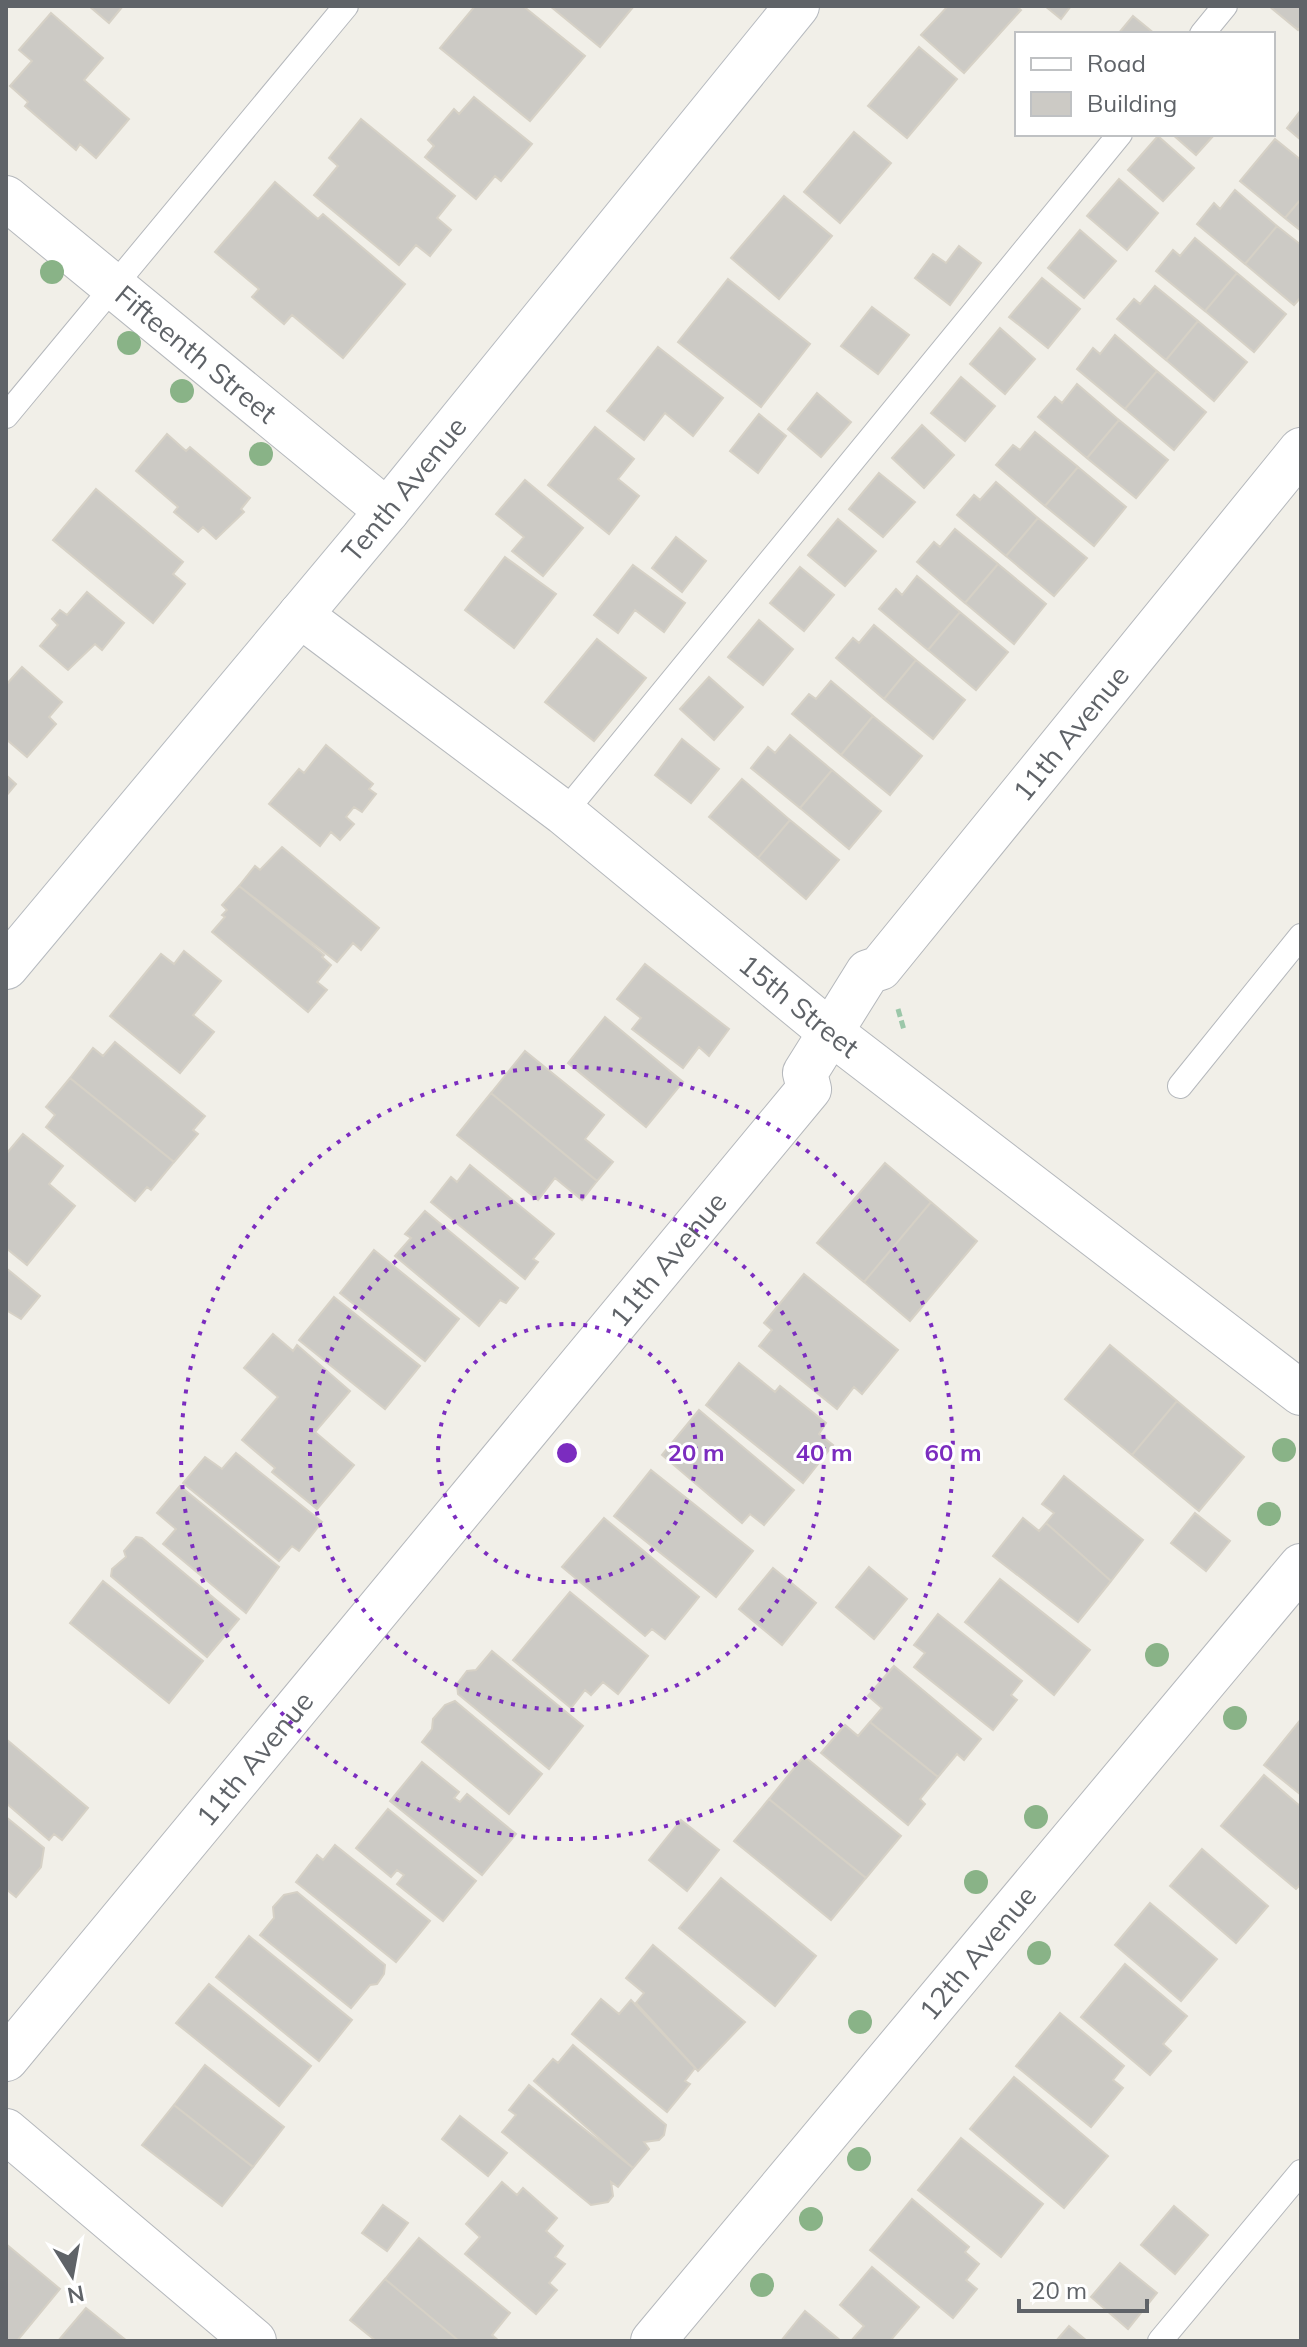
<svg xmlns="http://www.w3.org/2000/svg" width="1307" height="2347" font-family="Mulish,sans-serif">
<rect width="100%" height="100%" fill="#f1efe8"/>
<path fill="#cccac5" stroke="#d6d1c6" stroke-width="2" d="M89 6H123L109 23Z
M475 6H523L585 56 530 121 440 48Z
M550 6H634L600 47Z
M948 6H1016L1021 10 964 73 921 35Z
M1045 6H1071L1061 19Z
M1269 6H1301V26L1298 30Z
M51 13 103 58 84 80 129 119 96 158 80 144 76 150 25 106 28 102 10 86 32 61 19 50Z
M1133 16 1155 34H1118Z
M919 47 957 79 907 138 868 106Z
M474 97 532 144 501 181 495 176 476 199 425 157 434 146 428 140 454 109 459 114Z
M1301 110V140L1287 128Z
M361 119 455 196 437 218 451 230 430 256 416 245 399 265 314 195 338 166 329 158Z
M854 132 891 163 840 223 804 192Z
M1172 134H1215L1196 155Z
M1158 136 1194 168 1163 201 1128 170Z
M1275 139 1301 160V199L1285 218 1240 181Z
M1119 179 1158 213 1127 250 1087 216Z
M275 182 318 219 323 214 405 284 343 358 292 315 284 324 252 297 259 289 215 252Z
M1235 190 1277 226 1245 264 1197 224 1214 203 1220 209Z
M784 196 832 236 779 299 731 258Z
M1301 199V231L1285 218Z
M1277 226 1301 245V297L1294 305 1245 264Z
M1080 230 1116 261 1084 298 1048 268Z
M1195 238 1237 273 1205 311 1156 271 1173 250 1180 256Z
M959 246 981 263 950 305 915 278 933 254 946 263Z
M1237 273 1286 314 1254 352 1205 311Z
M1042 278 1080 309 1048 348 1009 317Z
M728 279 810 344 761 407 678 342Z
M1155 286 1198 321 1166 360 1117 319 1134 299 1140 304Z
M872 307 909 335 878 374 841 346Z
M1198 321 1247 362 1214 401 1166 360Z
M1000 328 1035 359 1005 394 970 364Z
M1115 335 1157 371 1125 409 1077 369 1093 348 1100 354Z
M658 347 723 398 693 436 665 413 644 440 607 411Z
M1157 371 1206 412 1174 450 1125 409Z
M961 377 995 406 965 441 931 413Z
M1077 384 1119 420 1087 458 1038 417 1055 397 1062 403Z
M817 393 851 422 821 457 788 429Z
M759 414 786 436 758 473 730 451Z
M1119 420 1168 460 1136 498 1087 458Z
M922 425 954 455 924 488 892 458Z
M595 427 634 459 618 479 639 496 609 534 548 485Z
M1035 432 1078 467 1045 506 996 465 1013 445 1020 450Z
M167 434 186 451 190 447 250 498 241 509 244 512 216 539 203 527 198 532 174 512 178 507 136 471Z
M1078 467 1126 507 1094 546 1045 506Z
M879 473 915 502 883 537 849 509Z
M525 480 583 528 543 576 512 551 524 537 496 514Z
M996 482 1038 518 1006 556 957 515 974 495 980 500Z
M96 489 183 562 173 574 185 584 153 623 53 540Z
M1038 518 1087 558 1054 596 1006 556Z
M838 519 876 551 845 586 808 555Z
M955 529 998 564 965 603 917 562 934 542 940 547Z
M676 537 706 561 682 592 652 568Z
M505 557 556 594 514 648 465 610Z
M998 564 1046 604 1014 644 965 603Z
M633 565 685 603 664 632 635 610 618 633 594 615Z
M800 567 834 595 804 631 770 603Z
M917 576 960 612 928 650 879 609 896 589 902 595Z
M87 592 124 623 102 650 95 644 68 670 40 646 58 625 52 619 60 610 67 615Z
M960 612 1008 652 976 690 928 650Z
M759 620 793 649 763 685 728 657Z
M874 625 916 660 884 699 836 658 853 638 859 643Z
M597 639 646 678 594 741 545 702Z
M916 660 965 700 933 739 884 699Z
M22 667 62 702 49 717 56 724 27 757 6 739V685Z
M709 677 743 707 714 740 680 709Z
M831 681 873 716 841 755 792 714 809 694 816 699Z
M873 716 922 756 890 795 841 755Z
M790 735 832 770 800 808 751 768 768 747 775 753Z
M682 739 719 769 691 803 655 775Z
M326 745 373 784 369 789 376 794 362 812 354 807 346 817 354 824 340 840 331 832 320 846 269 804 299 769 304 773Z
M832 770 881 811 849 849 800 808Z
M6 775 16 784 6 796Z
M742 779 790 820 758 858 709 817Z
M790 820 839 860 806 899 758 858Z
M282 847 379 928 361 950 353 943 337 962 239 886 255 866 260 870Z
M239 886 324 955 322 957 331 965 317 982 327 990 308 1012 212 932 225 917 222 915 227 910 222 905Z
M184 951 221 981 193 1015 214 1032 180 1073 110 1016 161 954 174 964Z
M645 964 729 1029 709 1056 699 1047 683 1068 632 1029 641 1018 617 999Z
M605 1017 683 1082 646 1127 568 1063Z
M115 1042 205 1116 193 1130 198 1134 174 1162 70 1078 93 1048 103 1056Z
M525 1051 604 1115 585 1139 613 1162 597 1181 491 1093Z
M70 1078 174 1162 151 1190 147 1187 135 1201 46 1127 55 1115 46 1107Z
M491 1093 597 1181 582 1200 555 1178 538 1200 457 1135Z
M23 1134 63 1166 49 1184 75 1206 27 1265 6 1248V1154Z
M885 1163 931 1202 864 1282 817 1243Z
M470 1165 554 1234 533 1259 538 1262 525 1279 431 1202 451 1177 457 1182Z
M931 1202 977 1241 910 1321 864 1282Z
M425 1211 518 1288 506 1303 500 1300 479 1326 395 1256 411 1238 405 1234Z
M374 1250 459 1319 425 1361 340 1293Z
M6 1268 40 1296 21 1319 6 1310Z
M804 1274 898 1350 862 1394 854 1387 837 1409 759 1346 772 1330 764 1323Z
M334 1297 420 1366 385 1409 299 1340Z
M273 1334 293 1351 297 1345 350 1391 315 1432 354 1465 317 1509 272 1472 275 1468 242 1440 278 1397 244 1368Z
M1110 1345 1177 1401 1132 1455 1065 1399Z
M739 1363 775 1392 780 1386 826 1423 819 1434 833 1445 803 1483 706 1405Z
M1177 1401 1244 1457 1199 1511 1132 1455Z
M699 1410 794 1490 764 1525 750 1514 742 1523 662 1455Z
M236 1453 322 1522 299 1551 292 1546 279 1561 183 1483 205 1457 222 1469Z
M651 1470 753 1551 716 1597 614 1516Z
M1064 1476 1143 1540 1111 1581 1046 1523 1054 1513 1042 1504Z
M180 1486 279 1567 246 1613 163 1544 176 1529 157 1513Z
M1195 1513 1230 1541 1206 1571 1171 1543Z
M604 1518 699 1597 665 1639 652 1629 645 1636 562 1567Z
M1023 1518 1039 1531 1046 1523 1111 1581 1078 1622 993 1556Z
M136 1537 142 1538 239 1619 207 1657 111 1576 112 1569 126 1557 124 1551Z
M869 1567 907 1599 874 1639 836 1607Z
M773 1568 816 1603 782 1645 739 1609Z
M1000 1579 1090 1650 1054 1695 965 1622Z
M103 1581 203 1661 169 1703 70 1623Z
M570 1592 648 1656 618 1694 603 1682 591 1695 585 1690 571 1708 513 1660Z
M938 1614 1022 1681 1011 1695 1017 1700 993 1730 914 1667 925 1653 914 1645Z
M492 1651 583 1726 549 1769 458 1694 457 1684 467 1671 476 1670Z
M894 1666 981 1739 964 1760 957 1754 938 1777 870 1722 882 1708 868 1696Z
M455 1701 542 1774 509 1814 422 1742 432 1729 433 1719 445 1705Z
M1301 1719V1795L1264 1765Z
M870 1722 938 1777 920 1799 925 1804 908 1825 821 1753 845 1725 858 1736Z
M6 1739 88 1808 62 1840 54 1834 49 1840 6 1803Z
M804 1756 901 1836 866 1878 769 1799Z
M422 1762 459 1792 454 1798 460 1802 467 1794 516 1834 482 1875 390 1801Z
M1264 1775 1301 1807V1884L1296 1889 1221 1826Z
M769 1799 866 1878 831 1920 734 1841Z
M388 1809 476 1881 443 1921 397 1884 404 1875 397 1870 391 1877 356 1848Z
M6 1817 44 1848 41 1867 16 1897 6 1889Z
M681 1820 719 1850 687 1891 649 1860Z
M335 1845 430 1921 396 1962 296 1882 317 1855 323 1860Z
M1202 1849 1268 1906 1236 1943 1170 1886Z
M721 1878 816 1956 775 2006 679 1928Z
M297 1892 385 1965 384 1974 377 1984 370 1985 351 2008 260 1935 274 1918 273 1907 284 1895Z
M1150 1903 1217 1959 1181 2001 1115 1945Z
M249 1936 352 2020 319 2061 216 1977Z
M653 1945 745 2022 698 2071 636 2003 644 1993 626 1978Z
M1125 1964 1187 2016 1163 2044 1171 2051 1150 2075 1081 2017Z
M209 1984 311 2066 279 2106 176 2023Z
M601 1999 619 2014 631 2000 695 2068 685 2081 690 2084 667 2112 572 2034Z
M1060 2013 1124 2066 1113 2080 1123 2088 1091 2127 1016 2066Z
M573 2045 666 2125 664 2135 659 2140 644 2142 649 2149 633 2168 534 2081 553 2059 558 2063Z
M205 2065 284 2127 253 2167 174 2105Z
M1014 2077 1108 2156 1064 2208 970 2129Z
M529 2085 633 2168 618 2187 611 2182 613 2196 608 2202 591 2205 502 2132 516 2115 509 2110Z
M174 2105 253 2167 222 2206 142 2145Z
M460 2116 507 2153 488 2176 442 2139Z
M961 2138 1043 2204 1001 2257 918 2190Z
M502 2182 517 2195 523 2188 557 2218 546 2231 563 2246 555 2257 565 2264 549 2283 557 2290 536 2314 465 2254 480 2237 466 2224Z
M912 2199 969 2247 965 2252 979 2264 966 2280 977 2289 953 2318 870 2250Z
M383 2205 408 2223 387 2251 362 2233Z
M1174 2206 1208 2235 1175 2274 1141 2245Z
M419 2238 510 2313 492 2335 499 2341H459L385 2279Z
M6 2244 60 2289 17 2341H6Z
M1120 2263 1157 2293 1128 2329 1091 2297Z
M872 2267 919 2307 890 2341H851L864 2326 840 2305Z
M385 2279 459 2341H376L350 2320Z
M86 2308 127 2341H58Z
M805 2311 841 2341H781Z
M1069 2326 1087 2341H1056Z"/>
<g fill="none" stroke-linecap="round" stroke-linejoin="round">
<g stroke="#b5b8bc" stroke-width="26">
<path id="lane" d="M1202 34 1225 6
M6 416 346 6
M564 813 1120 134
M1180 1086 1301 936
M1160 2341 1301 2172"/>
</g>
<g stroke="#b5b8bc" stroke-width="46">
<g id="street">
<path id="s1" d="M6 198 387 511"/>
<path id="s2" d="M300 615 564 813 829 1031 1301 1393"/>
<path id="s3" d="M6 2059 809 1089 805 1073 868 972 880 968 1301 450"/>
<path d="M6 2131 254 2341"/>
<path id="s4" d="M653 2341 1301 1566"/>
</g>
</g>
<g stroke="#b6babf" stroke-width="46">
<g id="secondary">
<path id="s5" d="M6 967 387 511 797 6"/>
</g>
</g>
<path stroke="#9cc7a9" stroke-width="5" stroke-dasharray="8 4" stroke-linecap="butt" d="M898 1009 904 1030"/>
<use href="#lane" stroke="#fff" stroke-width="24"/>
<use href="#street" stroke="#fff" stroke-width="44"/>
<use href="#secondary" stroke="#fff" stroke-width="44"/>
</g>
<g fill="#89b387">
<circle cx="52" cy="272" r="12"/>
<circle cx="129" cy="343" r="12"/>
<circle cx="182" cy="391" r="12"/>
<circle cx="261" cy="454" r="12"/>
<circle cx="1284" cy="1450" r="12"/>
<circle cx="1269" cy="1514" r="12"/>
<circle cx="1157" cy="1655" r="12"/>
<circle cx="1235" cy="1718" r="12"/>
<circle cx="1036" cy="1817" r="12"/>
<circle cx="976" cy="1882" r="12"/>
<circle cx="1039" cy="1953" r="12"/>
<circle cx="860" cy="2022" r="12"/>
<circle cx="859" cy="2159" r="12"/>
<circle cx="811" cy="2219" r="12"/>
<circle cx="762" cy="2285" r="12"/>
</g>
<g fill="none" stroke="#7b2cbf" stroke-width="4" stroke-dasharray="4 8">
<circle cx="567" cy="1453" r="129"/>
<circle cx="567" cy="1453" r="257"/>
<circle cx="567" cy="1453" r="386"/>
</g>
<g text-anchor="middle" stroke-width="6" stroke-linejoin="round" paint-order="stroke">
<g font-size="28" fill="#5f6368" stroke="#fff">
<text dy="10" stroke="none"><textPath href="#s1" startOffset="246">Fifteenth Street</textPath></text>
<text dy="10" stroke="none"><textPath href="#s5" startOffset="622">Tenth Avenue</textPath></text>
<text dy="10" stroke="none"><textPath href="#s3" startOffset="1710">11th Avenue</textPath></text>
<text dy="10" stroke="none"><textPath href="#s2" startOffset="634">15th Street</textPath></text>
<text dy="10" stroke="none"><textPath href="#s3" startOffset="1038">11th Avenue</textPath></text>
<text dy="10" stroke="none"><textPath href="#s3" startOffset="390">11th Avenue</textPath></text>
<text dy="10" stroke="none"><textPath href="#s4" startOffset="506">12th Avenue</textPath></text>
</g>
</g>
<circle cx="567" cy="1453" r="12" fill="#7b2cbf" stroke="#fff" stroke-width="4"/>
<g font-size="24" text-anchor="middle" font-weight="bold" fill="#7b2cbf" stroke="#fff" stroke-width="6" stroke-linejoin="round" paint-order="stroke">
<text x="696" y="1461">20 m</text>
<text x="824" y="1461">40 m</text>
<text x="953" y="1461">60 m</text>
</g>
<rect width="1307" height="2347" fill="none" stroke="#5f6368" stroke-width="16"/>
<rect x="1015" y="32" width="260" height="104" fill="#ffffff" stroke="#bfc1c3" stroke-width="2"/>
<rect x="1031" y="58" width="40" height="12" fill="#ffffff" stroke="#bfc1c3" stroke-width="2"/>
<text x="1087" y="72" font-size="24" fill="#5f6368">Road</text>
<rect x="1031" y="92" width="40" height="24" fill="#cccac5" stroke="#bfc1c3" stroke-width="2"/>
<text x="1087" y="112" font-size="24" fill="#5f6368">Building</text>
<g transform="translate(72 2275) rotate(169)" stroke="#ffffff" stroke-width="6" paint-order="stroke">
<path d="M0-6L14 30L0 20L-14 30Z" fill="#5f6368"/>
<text y="-12" font-size="22" font-weight="bold" text-anchor="middle" fill="#5f6368">N</text>
</g>
<path d="M1019 2299v12h128v-12" fill="none" stroke="#5f6368" stroke-width="4"/>
<text x="1031" y="2299" font-size="24" fill="#5f6368" stroke="#ffffff" stroke-width="6" paint-order="stroke">20 m</text>
</svg>
